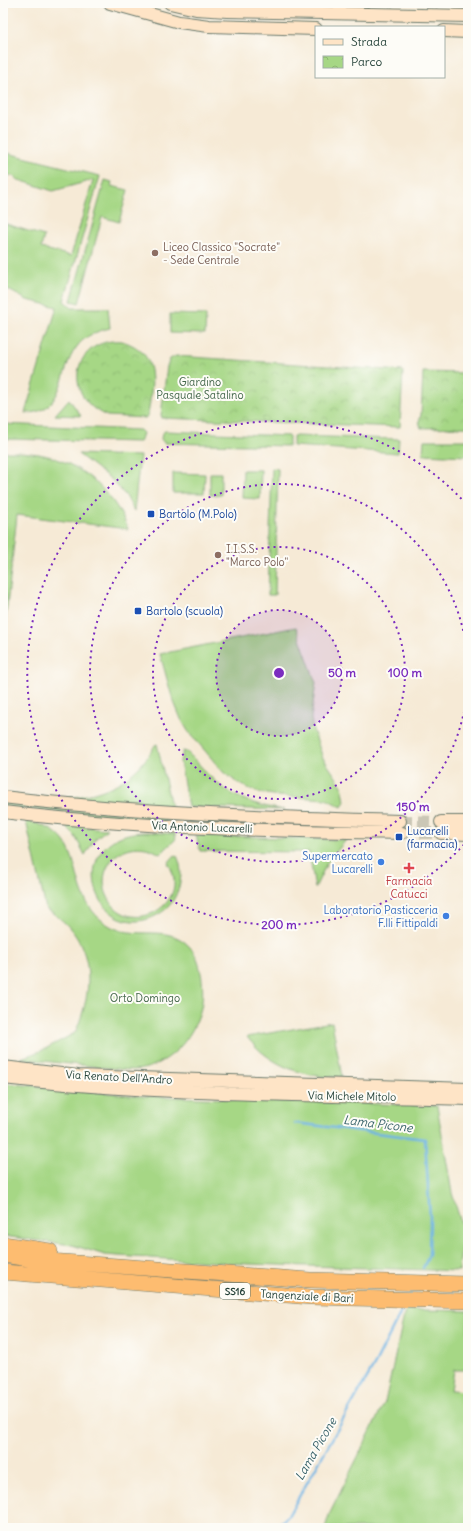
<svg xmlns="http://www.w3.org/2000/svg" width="471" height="1531" font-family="Delius,sans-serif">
<defs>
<pattern id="park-crowns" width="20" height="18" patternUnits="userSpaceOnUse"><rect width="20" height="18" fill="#a6d785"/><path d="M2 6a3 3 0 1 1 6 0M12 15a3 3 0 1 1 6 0" fill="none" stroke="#8eb973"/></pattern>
</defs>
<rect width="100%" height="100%" fill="#fdfcf7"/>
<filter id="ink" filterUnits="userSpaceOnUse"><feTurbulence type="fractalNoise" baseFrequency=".025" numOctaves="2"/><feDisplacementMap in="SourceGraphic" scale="8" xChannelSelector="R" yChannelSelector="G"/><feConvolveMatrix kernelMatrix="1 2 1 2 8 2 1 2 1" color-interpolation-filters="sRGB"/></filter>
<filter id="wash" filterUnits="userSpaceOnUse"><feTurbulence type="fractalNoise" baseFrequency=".012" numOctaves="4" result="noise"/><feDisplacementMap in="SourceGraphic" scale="16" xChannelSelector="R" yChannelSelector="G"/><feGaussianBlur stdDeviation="0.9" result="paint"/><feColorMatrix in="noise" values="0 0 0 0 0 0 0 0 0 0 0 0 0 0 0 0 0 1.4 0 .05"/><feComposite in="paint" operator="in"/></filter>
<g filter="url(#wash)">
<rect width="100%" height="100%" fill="#f6ead6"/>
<path fill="#a6d785" stroke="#628a5c" d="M3 152 100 176 64 301 72 308H108L110 328C97 331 84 336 76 348 59 370 65 414 25 413L57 307 27 300 3 287V223L44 236 41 248 71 256 93 180 53 191 16 179 15 177 3 173Z
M105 180 112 182 111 186 128 190 119 222 102 217 79 303 71 301Z
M170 314 206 315 205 334 170 333Z
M69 399 81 416 55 415Z
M3 424 140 430 143 433 140 442 3 439Z
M165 431 289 436V446L164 443 161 439 162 433Z
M293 436 399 439 398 453 293 446Z
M424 440H468V456L423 454Z
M3 452C12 452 22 452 31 453 74 457 113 489 128 529L17 515 3 643Z
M78 454 140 456 134 511 126 496 112 480Z
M272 468 278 469 275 595H268Z
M243 470H261L260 499 242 498Z
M173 473 205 474 204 493H173Z
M210 473H221V495H210Z
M296 627 316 683 311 718 313 730 323 758 342 786 345 801 342 807 326 799 278 796 257 792 241 785 224 773 188 731 181 719 172 697 160 654Z
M157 744 171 806 67 798C105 794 136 780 155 745Z
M183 751 187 752C196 760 204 771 213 779 233 799 258 806 285 810L188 807 180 761Z
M3 802 166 817V822L3 807Z
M26 821C91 833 63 884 99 918 130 947 164 919 190 947 202 961 205 990 201 1008 194 1034 177 1057 150 1067 135 1073 115 1068 99 1067 73 1064 47 1062 21 1058L43 1050 75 1033C96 986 95 937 46 909Z
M64 825 107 829 95 839 85 855 75 836Z
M147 832 175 834 176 839 160 854C142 842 118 846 108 866 103 875 103 886 107 895 126 941 195 905 168 863L175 855 177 856C184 871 181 888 172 902 167 910 157 916 148 919 90 937 64 832 147 832Z
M196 835 346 840 327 863 315 888 309 852 200 851Z
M332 1022 342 1077C305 1078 271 1067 247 1037Z
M3 1083 140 1096 437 1106 452 1193 463 1229 459 1271 248 1264 118 1256 105 1255 72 1245 3 1236Z
M425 1310 468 1311V1370H454L451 1390 468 1391V1528H325L329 1515 385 1402 405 1311Z"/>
<path fill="url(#park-crowns)" stroke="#628a5c" d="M122 341C161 353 152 384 148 416L145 418 107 416C60 397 73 337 122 341Z
M176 356 403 371 400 427 162 418 161 415 167 366 170 359Z
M423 372 468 373V427L421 428 419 421 421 415Z"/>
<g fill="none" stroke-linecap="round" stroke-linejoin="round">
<path stroke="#6db4e4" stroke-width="2.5" d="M295 1123 425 1139 430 1217 429 1255 423 1268
M275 1528 288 1516 376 1362 402 1310"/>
</g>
</g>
<g filter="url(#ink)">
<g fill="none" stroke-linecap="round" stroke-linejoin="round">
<path stroke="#cbc7b6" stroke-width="12" stroke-dasharray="12 6" stroke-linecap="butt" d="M400 821 441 822
M402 833H441"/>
<g stroke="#6a7a6d" stroke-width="14">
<path id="secondary" d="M110 3 179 22 209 26 316 29
M170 3 196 9 227 11 468 16
M444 31 468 32
M3 797C135 813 268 817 400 821
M3 812C135 828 269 831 402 833
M441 822H468
M441 833 468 834
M3 1067 78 1076 468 1089
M3 1078C157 1095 313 1095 468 1099"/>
</g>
<g stroke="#6a7a6d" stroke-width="16">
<path id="highway" d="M3 1244 50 1251
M3 1255 36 1260 310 1280 468 1284
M3 1272 311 1297 468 1301"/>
</g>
<use href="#secondary" stroke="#fee4c6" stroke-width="12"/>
<use href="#highway" stroke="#fdbc70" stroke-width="15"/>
</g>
</g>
<circle cx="279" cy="673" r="63" fill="#7b2cbf" fill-opacity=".12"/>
<g fill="none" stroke="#7b2cbf" stroke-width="2" stroke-dasharray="2 4">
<circle cx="279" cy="673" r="63"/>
<circle cx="279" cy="673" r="126"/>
<path d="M468 675A189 189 0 1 1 468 671"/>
<path d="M468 840A252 252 0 1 1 468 506"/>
</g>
<g fill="#8d6e63" stroke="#fdfcf7" stroke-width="1.5">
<circle cx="155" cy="253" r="4"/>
<circle cx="218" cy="555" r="4"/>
</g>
<g fill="#1a4fb4" stroke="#fdfcf7" stroke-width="1.5">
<rect x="147" y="510" width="8" height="8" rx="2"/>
<rect x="134" y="607" width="8" height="8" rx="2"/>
<rect x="395" y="833" width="8" height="8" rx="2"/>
</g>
<g fill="#3f7fe0" stroke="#fdfcf7" stroke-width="1.5">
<circle cx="381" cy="862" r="4"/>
<circle cx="446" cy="916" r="4"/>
</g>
<path fill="#e0444e" stroke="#fdfcf7" stroke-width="1.5" d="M407 862h4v4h4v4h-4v4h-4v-4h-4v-4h4z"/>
<g text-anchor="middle" stroke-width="4" stroke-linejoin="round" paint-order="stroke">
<rect fill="#fdfcf7" stroke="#62766e" stroke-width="1" x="220" y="1283" width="30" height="16" rx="3"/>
<g font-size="10" font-weight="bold" fill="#1f3d34">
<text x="235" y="1295">SS16</text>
</g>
<g font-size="11" fill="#785e54" stroke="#fdfcf7" text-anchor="start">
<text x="163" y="251">Liceo Classico "Socrate"<tspan x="163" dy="13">- Sede Centrale</tspan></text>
<text x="226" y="553">I.I.S.S.<tspan x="226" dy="13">"Marco Polo"</tspan></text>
</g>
<g font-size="11" fill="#416448" stroke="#fdfcf7">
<text x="200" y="386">Giardino<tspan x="200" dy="13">Pasquale Satalino</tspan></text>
<text x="145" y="1002">Orto Domingo</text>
</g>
<g font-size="11" fill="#164399" stroke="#fdfcf7" text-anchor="start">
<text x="159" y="518">Bartolo (M.Polo)</text>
<text x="146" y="615">Bartolo (scuola)</text>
<text x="407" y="835">Lucarelli<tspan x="407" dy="13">(farmacia)</tspan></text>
</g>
<g font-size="11" fill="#1f3d34" stroke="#fdfcf7">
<text transform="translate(202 827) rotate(2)" y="4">Via Antonio Lucarelli</text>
<text transform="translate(119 1077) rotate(3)" y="4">Via Renato Dell'Andro</text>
<text transform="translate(352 1096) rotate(1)" y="4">Via Michele Mitolo</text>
<text transform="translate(307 1296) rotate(3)" y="4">Tangenziale di Bari</text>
</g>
<g font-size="11" fill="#366cbe" stroke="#fdfcf7" text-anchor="end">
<text x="373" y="860">Supermercato<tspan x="373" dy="13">Lucarelli</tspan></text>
<text x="438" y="914">Laboratorio Pasticceria<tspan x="438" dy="13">F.lli Fittipaldi</tspan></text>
</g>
<g font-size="11" fill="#be3a42" stroke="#fdfcf7">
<text x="409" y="885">Farmacia<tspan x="409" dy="13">Catucci</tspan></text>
</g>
<g font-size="12" font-style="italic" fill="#366169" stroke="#fdfcf7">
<text transform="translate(378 1124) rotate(7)" y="4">Lama Picone</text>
<text transform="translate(316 1449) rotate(-60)" y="4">Lama Picone</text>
</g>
</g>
<circle cx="279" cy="673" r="6" fill="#7b2cbf" stroke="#fdfcf7" stroke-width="2"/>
<g font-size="12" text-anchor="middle" font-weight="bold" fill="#7b2cbf" stroke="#fdfcf7" stroke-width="4" stroke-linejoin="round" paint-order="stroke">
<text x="342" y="677">50 m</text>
<text x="405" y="677">100 m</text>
<text x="413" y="811">150 m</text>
<text x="279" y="929">200 m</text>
</g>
<rect width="471" height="1531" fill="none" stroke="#fdfcf7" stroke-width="16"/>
<rect x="315" y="26" width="130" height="52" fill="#fdfcf7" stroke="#a4b0a9"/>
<rect x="323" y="39" width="20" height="6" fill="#fee4c6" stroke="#a4b0a9"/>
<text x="351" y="46" font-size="12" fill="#1f3d34">Strada</text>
<rect x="323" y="56" width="20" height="12" fill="url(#park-crowns)" stroke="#a4b0a9"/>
<text x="351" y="66" font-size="12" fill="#1f3d34">Parco</text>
</svg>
